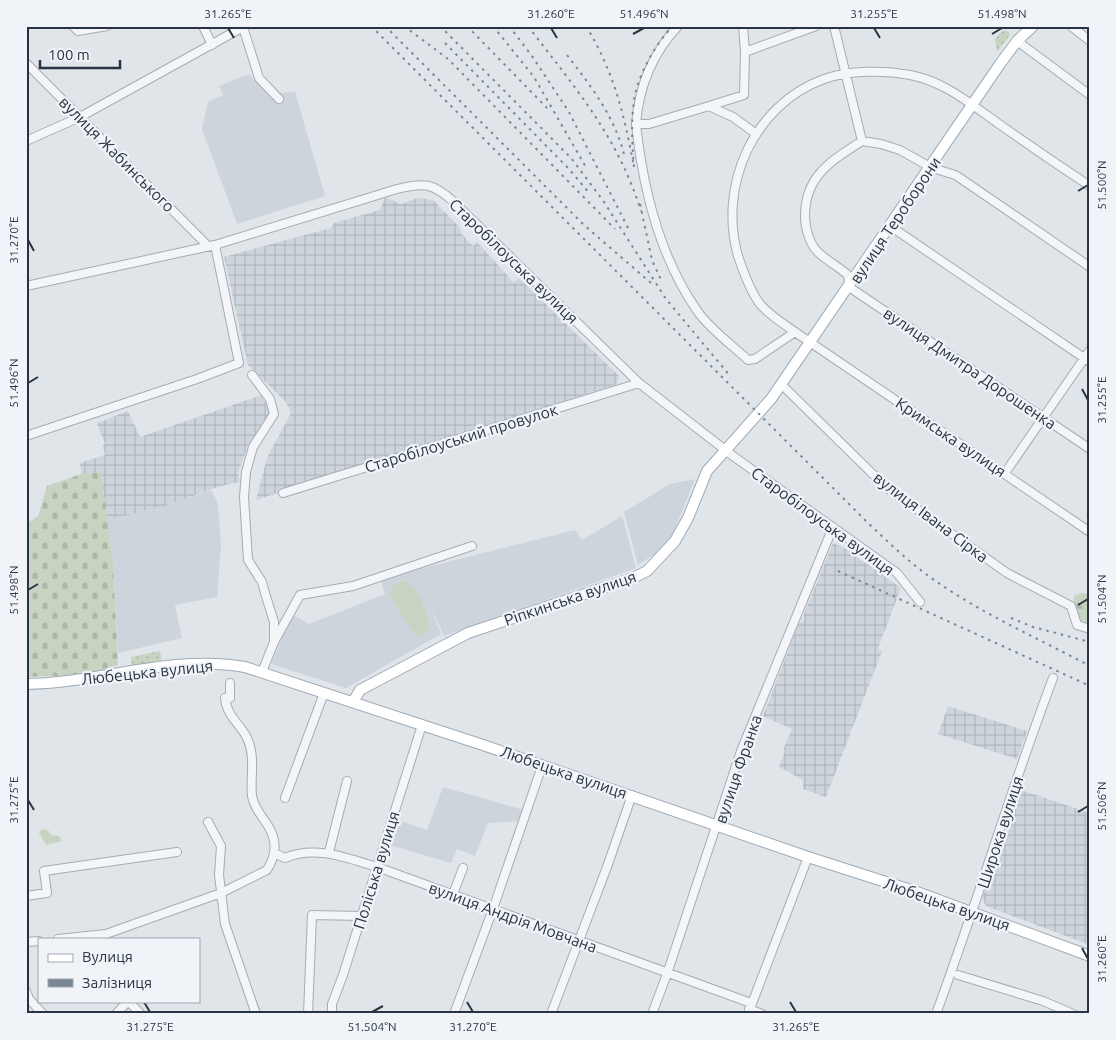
<svg xmlns="http://www.w3.org/2000/svg" width="1116" height="1040" font-family="Ubuntu,sans-serif">
<defs>
<pattern id="industrial-grid" width="8" height="8" patternUnits="userSpaceOnUse" patternTransform="scale(1.25)"><rect width="8" height="8" fill="#ced4dc"/><path d="M0 4h8M4 0v8" fill="none" stroke="#b1b7be"/></pattern>
<pattern id="grass-dots" width="8" height="8" patternUnits="userSpaceOnUse" patternTransform="scale(1.25)"><rect width="8" height="8" fill="#c7d4c1"/><path d="M2 2h.1M6 6h.1" fill="none" stroke="#abb7a7" stroke-width="1.8" stroke-linecap="round"/></pattern>
<pattern id="forest-firs" width="22" height="20" patternUnits="userSpaceOnUse" patternTransform="scale(1.25)"><rect width="22" height="20" fill="#c7d4c1"/><path d="M5 1l3.5 6h-7zM16 11l3.5 6h-7z" fill="#abb7a7"/></pattern>
<pattern id="cemetery-stones" width="16" height="16" patternUnits="userSpaceOnUse" patternTransform="scale(1.25)"><rect width="16" height="16" fill="#c7d4c1"/><path d="M2 7V4a2 2 0 0 1 4 0v3zM10 15v-3a2 2 0 0 1 4 0v3z" fill="#abb7a7"/></pattern>
</defs>
<rect width="100%" height="100%" fill="#e0e5ea"/>
<path fill="#ced4dc" d="M249 74 268 94 295 92 325 196 237 224 202 129 208 102 223 95 219 86Z
M695 479 673 534 659 551 638 565 624 512 670 484Z
M211 490 217 501 219 518 221 545 217 597 175 605 182 638 118 653 113 562 107 520 162 507Z
M622 516 636 568 444 636 431 607 441 634 346 688 271 664 292 614 309 624 385 594 381 581 415 570 575 530 582 540Z
M443 787 524 810 520 821 488 823 475 856 457 849 451 863 386 844 395 819 427 830Z"/>
<path fill="url(#industrial-grid)" d="M385 197 401 204 417 198 433 200 461 229 460 232 473 246 477 242 514 283 519 278 619 376 617 384 256 500 267 458 291 413 286 402 248 365 224 257 331 228 334 223 380 210Z
M262 395 270 414 248 445 238 473 240 482 221 486 162 507 107 520 101 472 81 474 80 463 105 455 103 445 105 444 97 423 128 411 140 437Z
M833 543 846 549 901 588 880 643 878 650 882 651 826 797 803 789V780L779 767 785 751 783 750 792 729 763 716 799 623 804 621V614Z
M948 706 1027 731 1017 759 938 734Z
M1021 790 1090 813V945L986 906 982 898 996 865 998 864Z"/>
<path fill="url(#grass-dots)" d="M1003 30 1009 32 1010 35 997 52 995 39Z
M160 651 162 662 132 667 131 657Z"/>
<path fill="url(#forest-firs)" d="M1082 593 1090 594V627C1074 622 1074 611 1074 596Z"/>
<path fill="url(#cemetery-stones)" d="M101 472 113 562 118 665 84 675 26 677V523L38 517 47 486 81 474Z"/>
<path fill="#c7d4c1" d="M403 581C418 583 426 613 430 627L423 636 415 635 392 599 390 593 392 586Z
M42 829 49 831 51 835 59 836 62 841 46 845 39 833Z"/>
<g fill="none" stroke-linecap="round" stroke-linejoin="round">
<g stroke="#a5acb4" stroke-width="10">
<path id="minor" d="M73 26 78 31 107 26
M203 26 212 45
M743 26 745 52 816 26
M834 26 862 141
M1071 26 1090 41
M243 27 259 78 279 99
M1017 41 1090 95
M26 63 207 245
M709 106 744 95 745 52
M636 124C639 86 652 54 678 26
M755 133 733 117 709 106 649 124H636C643 189 660 258 698 312 711 330 732 345 748 360L755 359 795 332
M26 141 80 117 245 26
M955 175 930 167 900 150 881 144 862 141C831 161 805 176 805 216 805 229 810 246 820 254 829 262 839 267 848 275L849 287 1090 449
M957 176 1090 267
M1090 186C1059 166 1029 145 999 124 972 105 944 81 910 75 884 70 849 70 824 79 753 105 718 186 738 256 743 271 750 291 760 304 769 315 784 324 795 332L1090 532
M890 226 1090 362
M26 286 215 245 397 189C424 182 433 183 454 202L639 383 733 456 897 573 920 602
M252 375 270 399 274 414 253 447 246 472 244 497 248 560 262 582 265 593 274 622V642
M782 385 886 487 1007 573 1071 606 1077 625 1090 629
M26 436 197 379 239 363 215 245
M1005 473 1090 350
M283 493 639 383
M262 672 274 642 300 595 353 586 472 546
M285 798 324 693
M208 822 221 846 219 875 225 924 256 1014
M329 852 347 781
M274 853 285 858C315 845 347 858 377 867L751 1003
M453 894 463 868
M26 896 47 893 44 871 177 852
M58 939 106 934 221 893 267 870C272 862 276 851 274 841 272 824 255 814 252 796 250 776 256 757 247 738 240 723 227 717 225 698H230V683
M26 942 39 941
M958 975 1043 1001 1073 1014
M26 991 29 999 43 1014
M749 1009 762 1014
M116 1014 128 1001 141 1014
M308 1014 312 915 361 916
M332 1014V1004L343 975 422 725
M454 1014 493 909 542 766
M551 1014 607 867 632 795
M652 1014 667 974 741 751 833 527
M748 1014 808 857
M936 1014C977 903 1011 789 1053 678"/>
</g>
<g stroke="#9faab6" stroke-width="12">
<path id="major" d="M26 684C99 683 172 654 245 667L483 745 808 857 914 891 1090 956
M353 702 360 690 468 633 633 578 647 571 675 541 688 518 707 471 771 399 1000 64 1017 41 1033 26"/>
</g>
<use href="#minor" stroke="#f3f5f8" stroke-width="8"/>
<use href="#major" stroke="#fff" stroke-width="10"/>
<path stroke="#798694" stroke-width="2" stroke-dasharray="2.5 5" stroke-linecap="butt" d="M371 26 867 522C890 544 913 566 940 584 987 616 1039 639 1090 666
M385 26 584 225 651 283
M404 26 448 59 615 229
M440 26 571 158 604 202 666 299 731 377
M467 26 547 108
M493 26 534 77 587 169
M509 26 532 56 569 112 628 228
M528 26C575 88 617 135 641 211
M586 26C614 72 624 114 634 167 632 145 631 122 634 101 636 78 657 41 673 26
M445 43 569 169 590 194
M567 55C591 86 614 116 624 154
M640 204 652 260 661 280
M838 571 1090 686
M1011 618 1033 627 1090 642"/>
</g>
<path fill="none" stroke="#283442" stroke-width="2" d="M228 28 234 38M551 28 557 38M874 28 880 38M633 34 644 28M992 34 1002 28M1078 191 1088 185M28 240 34 251M28 383 38 377M1082 389 1088 400M28 590 38 584M1078 605 1088 599M28 800 34 810M1078 812 1088 806M1082 948 1088 959M144 1002 150 1012M467 1002 473 1012M790 1002 796 1012M372 1012 383 1006"/>
<g text-anchor="middle" stroke-width="4.5" stroke-linejoin="round" paint-order="stroke">
<g font-size="16" fill="#283442" stroke="#f0f3f7">
<text transform="translate(117 154) rotate(45)" y="6">вулиця Жабинського</text>
<text transform="translate(895 220) rotate(-56)" y="6">вулиця Тероборони</text>
<text transform="translate(514 261) rotate(44)" y="6">Старобілоуська вулиця</text>
<text transform="translate(970 368) rotate(34)" y="6">вулиця Дмитра Дорошенка</text>
<text transform="translate(951 437) rotate(34)" y="6">Кримська вулиця</text>
<text transform="translate(461 438) rotate(-17)" y="6">Старобілоуський провулок</text>
<text transform="translate(931 517) rotate(37)" y="6">вулиця Івана Сірка</text>
<text transform="translate(823 521) rotate(36)" y="6">Старобілоуська вулиця</text>
<text transform="translate(570 598) rotate(-19)" y="6">Ріпкинська вулиця</text>
<text transform="translate(147 672) rotate(-6)" y="6">Любецька вулиця</text>
<text transform="translate(738 769) rotate(-71)" y="6">вулиця Франка</text>
<text transform="translate(564 772) rotate(19)" y="6">Любецька вулиця</text>
<text transform="translate(1000 832) rotate(-72)" y="6">Широка вулиця</text>
<text transform="translate(376 870) rotate(-73)" y="6">Поліська вулиця</text>
<text transform="translate(947 904) rotate(19)" y="6">Любецька вулиця</text>
<text transform="translate(513 917) rotate(20)" y="6">вулиця Андрія Мовчана</text>
</g>
</g>
<rect width="1116" height="1040" fill="none" stroke="#f0f3f7" stroke-width="55"/>
<rect x="38" y="938" width="162" height="65" fill="#f0f3f7" stroke="#a0a7af"/>
<rect x="48" y="954" width="25" height="8" fill="#ffffff" stroke="#a0a7af"/>
<text x="82" y="962" font-size="15" fill="#283442">Вулиця</text>
<rect x="48" y="979" width="25" height="8" fill="#798694" stroke="#a0a7af"/>
<text x="82" y="988" font-size="15" fill="#283442">Залізниця</text>
<path d="M40 60v8h80v-8" fill="none" stroke="#283442" stroke-width="2.5"/>
<text x="48" y="60" font-size="15" fill="#283442" stroke="#f0f3f7" stroke-width="4" paint-order="stroke">100 m</text>
<rect x="28" y="28" width="1060" height="984" fill="none" stroke="#283442" stroke-width="2"/>
<g font-size="12" text-anchor="middle" fill="#283442">
<text x="228" y="18">31.265°E</text>
<text x="551" y="18">31.260°E</text>
<text x="644" y="18">51.496°N</text>
<text x="874" y="18">31.255°E</text>
<text x="1002" y="18">51.498°N</text>
<text transform="translate(1102 185) rotate(-90)" y="4">51.500°N</text>
<text transform="translate(14 240) rotate(-90)" y="4">31.270°E</text>
<text transform="translate(14 383) rotate(-90)" y="4">51.496°N</text>
<text transform="translate(1102 400) rotate(-90)" y="4">31.255°E</text>
<text transform="translate(14 590) rotate(-90)" y="4">51.498°N</text>
<text transform="translate(1102 599) rotate(-90)" y="4">51.504°N</text>
<text transform="translate(14 800) rotate(-90)" y="4">31.275°E</text>
<text transform="translate(1102 806) rotate(-90)" y="4">51.506°N</text>
<text transform="translate(1102 959) rotate(-90)" y="4">31.260°E</text>
<text x="150" y="1031">31.275°E</text>
<text x="372" y="1031">51.504°N</text>
<text x="473" y="1031">31.270°E</text>
<text x="796" y="1031">31.265°E</text>
</g>
</svg>
